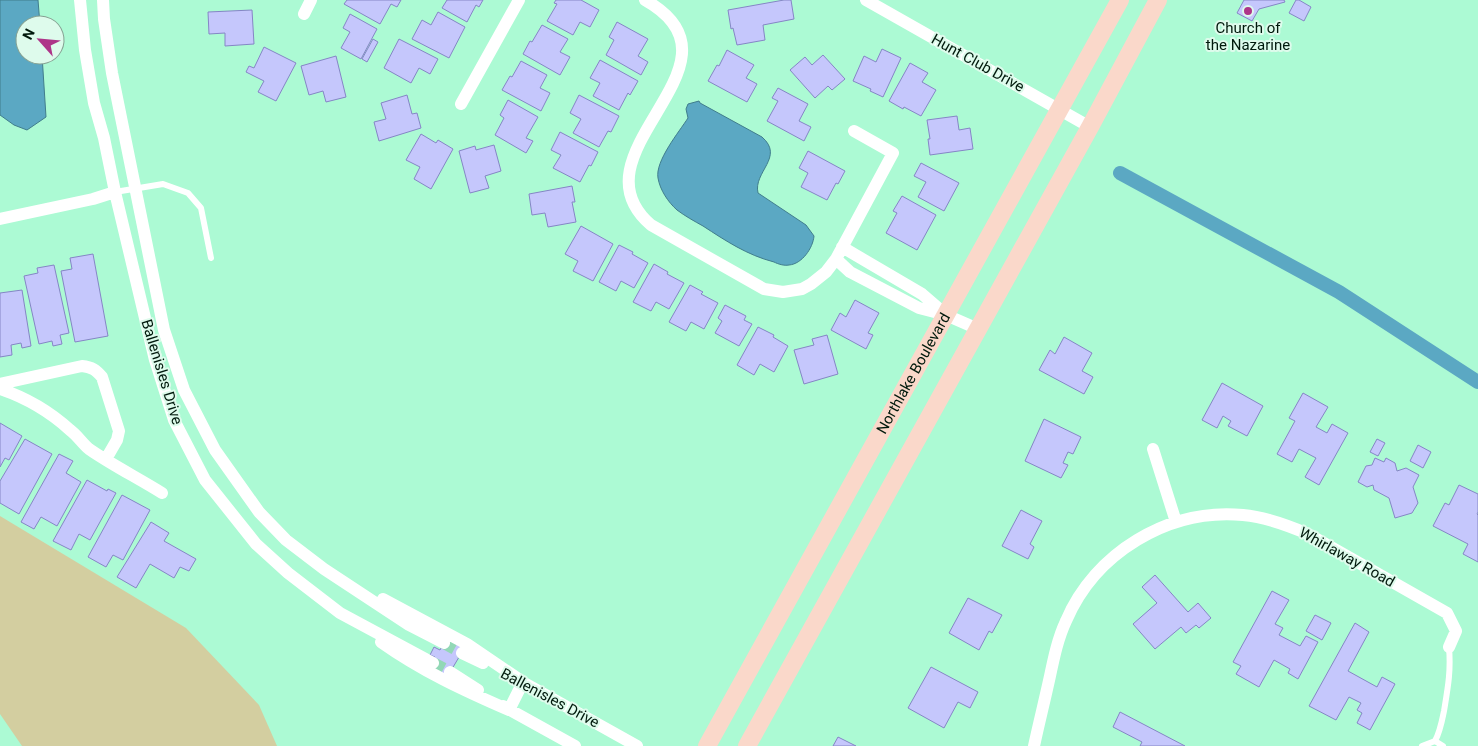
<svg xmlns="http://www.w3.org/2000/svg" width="1478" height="746" font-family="Roboto,sans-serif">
<rect width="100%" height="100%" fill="#acfad4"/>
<path fill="#d3cea0" d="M0 516 186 628 259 705 277 746H22L0 714Z"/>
<path fill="#5ba8c3" stroke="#407d8c" d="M0 0H38L40 25H25V55H42L46 117 27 130 14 125 0 115Z
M699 101 700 103 762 137C785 157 753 172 758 193L806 225 814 236C813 248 802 264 789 265 784 266 778 264 774 262 747 255 726 241 703 226 694 221 685 216 677 210 668 202 660 190 658 178 655 161 679 132 688 118L686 109 688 104Z"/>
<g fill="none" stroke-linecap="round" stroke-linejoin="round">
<path stroke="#5ba8c3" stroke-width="14" d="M1120 173 1339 292 1478 382"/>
</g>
<path fill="#c5c7fc" stroke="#8586c5" d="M347 0H401L397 7 391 4 380 24 344 4Z
M447 0H483L479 7 476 5 467 22 442 8Z
M556 0H581L599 10 590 27 580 22 573 35 547 21 557 4 554 3Z
M784 0H791L794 19 763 25 765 40 737 45 733 28 731 29 728 10Z
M1244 0H1284L1285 2 1259 9 1252 21 1237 13Z
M1296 0H1299L1311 7 1304 21 1289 13Z
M252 10 254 44 225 46V33L209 34 208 12Z
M438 12 465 27 449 58 412 39 422 20 431 25Z
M350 14 377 29 361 59 341 48 350 32 343 28Z
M617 22 648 39 638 56 648 62 641 75 606 55 614 40 609 37Z
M542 25 568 39 560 52 570 57 560 75 523 54 530 41 532 42Z
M373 39 378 42 367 62 362 59Z
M399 39 438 59 430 74 419 68 411 83 384 68Z
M264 47 296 63 276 101 258 92 264 81 246 72 249 66 254 68Z
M882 49 901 58 883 97 870 91 871 89 853 81 864 56 876 62Z
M727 50 754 65 746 78 757 84 747 102 708 81 717 65 719 66Z
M823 55 845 79 832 90 828 86 815 98 790 70 805 57 812 65Z
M336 56 346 97 326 102 323 91 309 95 301 66Z
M600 60 638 81 630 95 628 93 619 110 593 96 600 83 590 78Z
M521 61 547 75 540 88 550 93 541 111 502 90 510 76 512 77Z
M910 63 928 73 922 82 936 90 921 116 904 107 903 109 889 101Z
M778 88 808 104 799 121 811 127 804 141 767 121 778 101 772 98Z
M407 95 412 114 417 113 421 128 379 141 374 122 386 119 381 103Z
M579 95 619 116 611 132 608 131 599 147 573 133 581 119 570 113Z
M508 100 538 117 526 138 533 141 526 153 495 135 504 118 500 115Z
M957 116 959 130 970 128 973 149 930 155 928 139H930L927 120Z
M560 132 598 152 591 166 589 165 580 182 553 168 561 155 551 150Z
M421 134 436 143 438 140 453 149 431 189 414 179 420 167 406 160Z
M494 145 501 171 485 176 489 188 470 193 459 151 475 146 476 150Z
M808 151 845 171 838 184 836 183 827 200 801 187 808 173 799 168Z
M921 163 959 183 944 211 918 197 926 182 914 176Z
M572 186 575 202H572L576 222 548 227 545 213 532 215 529 194Z
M902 196 936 215 917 250 886 233 897 213 893 211Z
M581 226 613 244 593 281 573 271 578 261 565 254Z
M619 245 633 252 632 254 648 263 634 288 621 281 616 291 599 282Z
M93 254 108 336 75 342 61 271 72 269 70 258Z
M654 264 668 272 667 274 684 283 669 309 656 302 651 311 633 302Z
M54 265 69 333 60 335 62 344 53 346 52 341 39 344 24 276 38 273 37 268Z
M690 285 703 292 701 294 718 303 704 329 691 322 686 331 669 322Z
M22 290 31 346 22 348 21 343 11 345 12 355 0 357V293Z
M855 300 879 313 868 333 873 335 866 349 831 330 840 313 846 317Z
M725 305 746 316 744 320 752 324 739 346 715 333 722 321 718 318Z
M758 327 774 335 773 337 788 346 774 372 760 364 754 375 737 365Z
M827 335 838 374 804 384 794 350 814 345 812 339Z
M1064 337 1092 353 1082 371 1093 377 1084 394 1039 370 1050 350 1055 354Z
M1222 383 1263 406 1247 436 1228 426 1231 421 1223 416 1217 428 1202 420Z
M1303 393 1328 407 1316 427 1327 433 1332 424 1348 433 1319 485 1305 477 1316 458 1299 449 1292 462 1277 454 1295 421 1289 418Z
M1044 419 1081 437 1073 454 1068 452 1063 463 1068 465 1061 478 1025 461Z
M0 423 22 436 9 460 5 458 0 467Z
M25 439 52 454 19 514 0 503V481Z
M1377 439 1385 443 1378 456 1370 452Z
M1418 445 1431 452 1423 468 1410 461Z
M59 454 73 461 66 473 81 482 57 526 41 517 34 529 21 522Z
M1375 458 1384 462 1386 458 1395 463 1397 471 1406 468 1419 475 1413 487 1418 503 1412 513 1395 518 1389 498 1374 490 1373 485 1367 487 1358 482 1366 466 1372 465Z
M87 480 107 491 108 489 116 493 90 540 79 534 71 550 53 541Z
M1459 485 1478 494V512L1477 514 1478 515V562L1463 554 1468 544 1433 526 1445 503 1449 505Z
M122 495 150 510 123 560 113 555 106 567 88 557Z
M1021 510 1042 521 1030 544 1034 547 1028 559 1002 546Z
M151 522 169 533 164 541 196 559 189 571 180 567 174 578 150 564 136 588 117 577Z
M1155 575 1188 612 1198 603 1211 618 1199 628 1196 625 1186 633 1181 627 1155 649 1133 624 1157 603 1142 587Z
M1272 591 1289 600 1275 624 1283 628 1279 635 1300 646 1306 636 1318 642 1298 679 1288 673 1290 669 1274 660 1259 687 1236 674 1241 666 1233 662Z
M968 598 1002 615 992 633 989 631 979 650 949 633Z
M1315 615 1331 623 1322 640 1306 631Z
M1355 623 1369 632 1348 671 1377 687 1382 677 1395 684 1370 730 1357 723 1362 713 1357 710 1361 703 1349 697 1336 720 1309 706Z
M447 637 465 647 446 679 429 670 435 657 430 655 434 647 440 650Z
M931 667 978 692 970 708 958 702 944 728 908 708Z
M1120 712 1185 746H1140L1142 742 1113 727Z
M838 737 856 746H833Z"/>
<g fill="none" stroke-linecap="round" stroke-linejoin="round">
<path stroke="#92d8b6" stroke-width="12" stroke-dasharray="12 6" stroke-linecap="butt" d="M444 643 462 653
M433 663 450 672"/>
<path stroke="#fff" stroke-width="6" d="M115 192 163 184 188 193 201 208 211 258
M1435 741C1440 732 1442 721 1444 711 1448 687 1451 671 1449 647
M1422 746 1435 741 1443 746"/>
<path stroke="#fff" stroke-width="12" d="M80 0 85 50 94 103 104 138 115 192 155 360 174 420 205 480 256 544 288 573 340 613 433 663
M103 0 104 19 112 73 164 330 184 390 215 450 259 512 286 540 324 569 409 625 444 643
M645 0C759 64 566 152 651 225L764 289 783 292 802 289 811 284 826 272 836 259 893 153 854 131
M866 0 1090 127
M304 14 311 0
M461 104 519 0
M0 219 93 199 115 192
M842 247 922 294 944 313
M836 259 850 272 919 308 946 315 978 329
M0 384 82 366C92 367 96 370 102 377L119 431 117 440 106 459
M0 389C27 398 49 411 70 430 77 435 82 443 89 449 112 465 138 478 162 493
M1153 449 1176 522
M381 642C422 671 463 690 509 710L523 682 467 644 383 599
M462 653 483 663
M450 672 478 690
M517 679 637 746
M503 706 575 746
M1034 746C1039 723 1045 699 1050 676 1054 657 1058 638 1066 621 1095 553 1168 508 1243 515 1266 517 1287 525 1308 534L1447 613 1456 631 1449 647"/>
<g stroke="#fad8ca" stroke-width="18">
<path id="s1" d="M707 746 1120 0"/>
<path d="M747 746 1090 127 1158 0"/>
</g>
</g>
<circle fill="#ae3589" stroke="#defbec" stroke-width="2" cx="1248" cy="11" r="5"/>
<g text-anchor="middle" stroke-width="4" stroke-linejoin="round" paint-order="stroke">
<g font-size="15" fill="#00190c" stroke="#defbec">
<text x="1248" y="33">Church of<tspan x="1248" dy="17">the Nazarine</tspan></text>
</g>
<g font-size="15" fill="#00190c" stroke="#defbec">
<text transform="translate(978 63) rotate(29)" y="5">Hunt Club Drive</text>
<text transform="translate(162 372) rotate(73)" y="5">Ballenisles Drive</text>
<text dy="5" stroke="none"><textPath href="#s1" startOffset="426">Northlake Boulevard</textPath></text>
<text transform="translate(1347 557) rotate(29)" y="5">Whirlaway Road</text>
<text transform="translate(550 698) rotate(28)" y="5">Ballenisles Drive</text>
</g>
</g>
<g transform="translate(40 40) rotate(297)"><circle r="24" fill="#defbec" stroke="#85a192"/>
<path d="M0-4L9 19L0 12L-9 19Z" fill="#ae3589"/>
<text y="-8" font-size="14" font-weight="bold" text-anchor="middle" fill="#00190c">N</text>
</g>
</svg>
